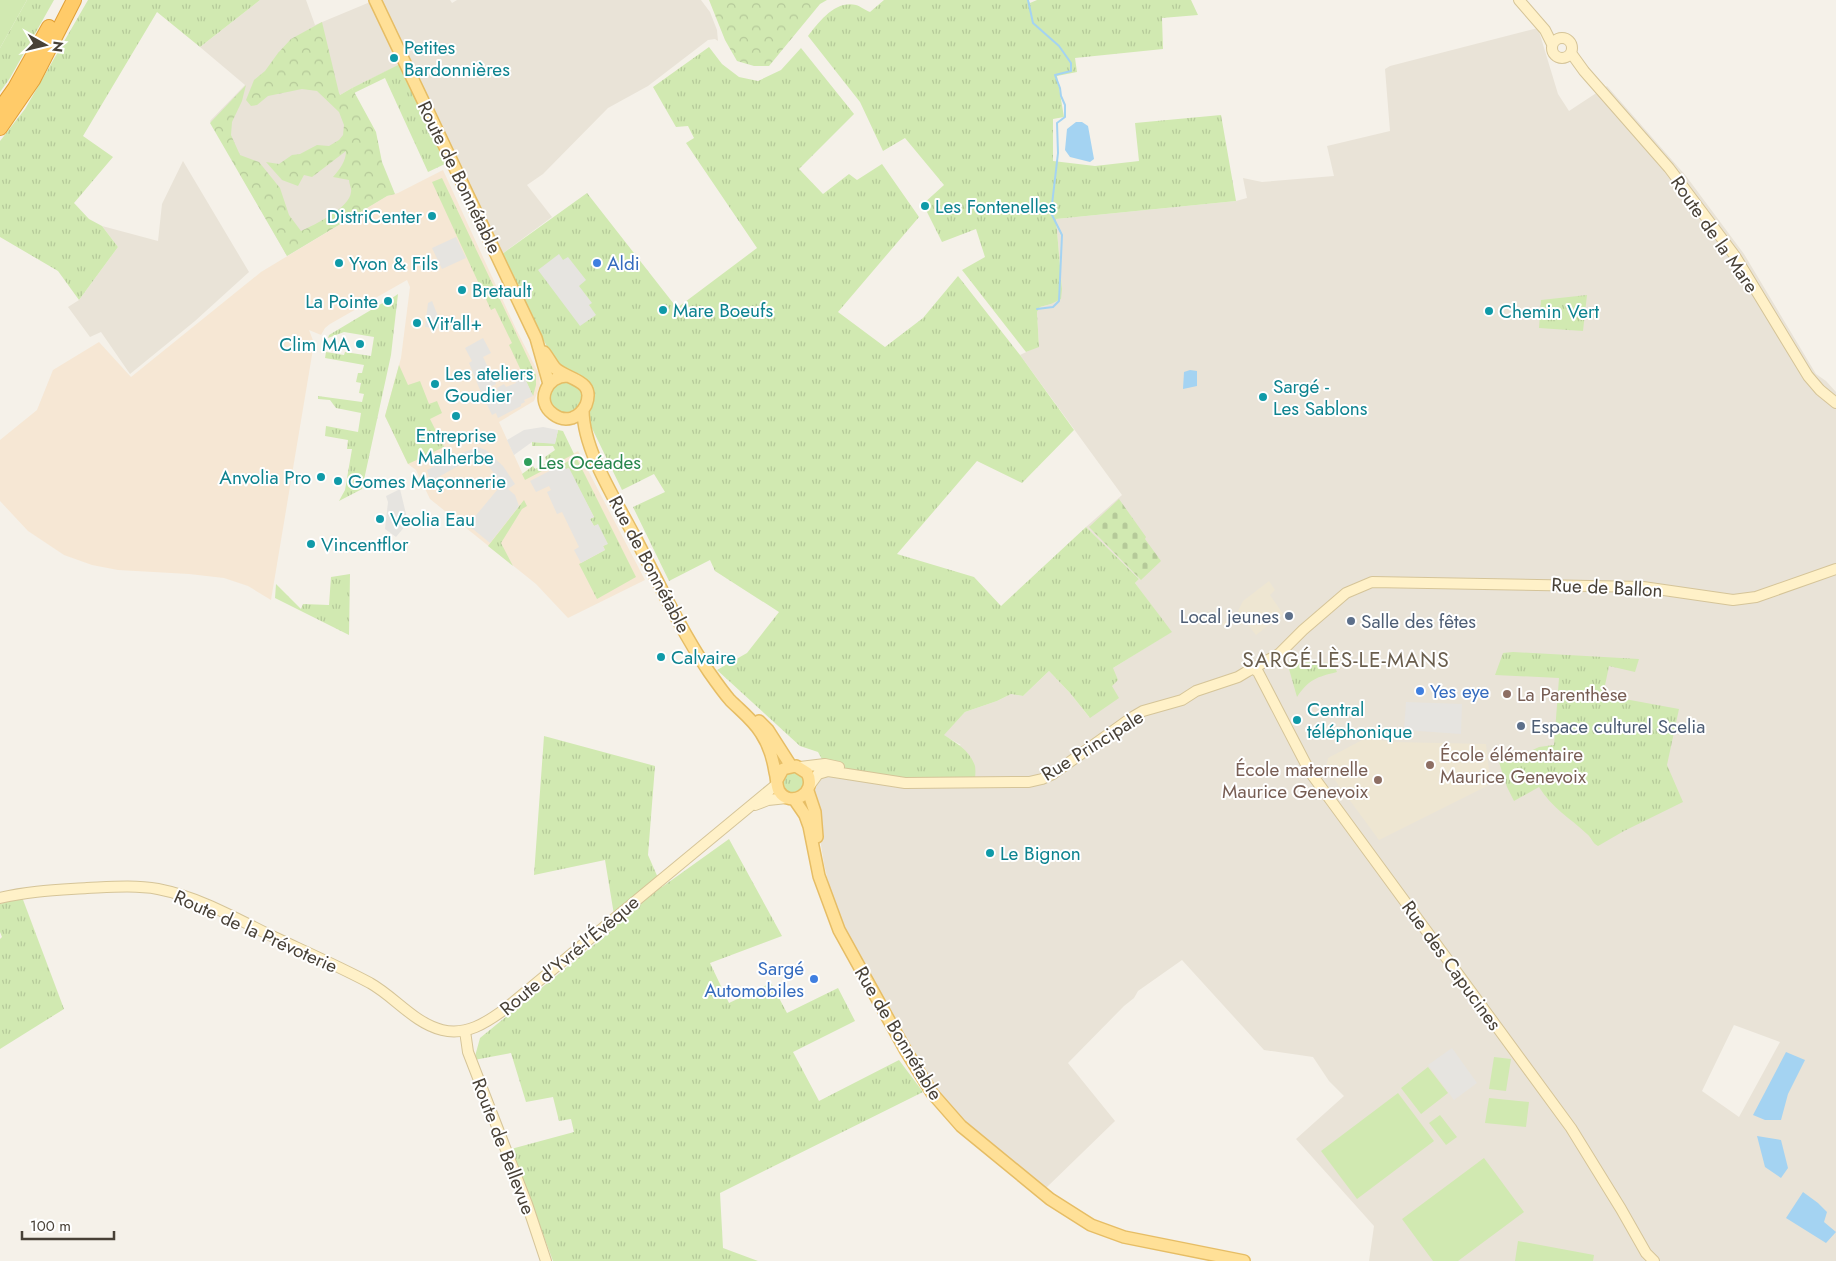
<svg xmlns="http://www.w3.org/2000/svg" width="1836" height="1261" font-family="Jost,sans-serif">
<defs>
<pattern id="grass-tufts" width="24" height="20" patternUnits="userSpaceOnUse" patternTransform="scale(1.25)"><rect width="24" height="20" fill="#d1e9b1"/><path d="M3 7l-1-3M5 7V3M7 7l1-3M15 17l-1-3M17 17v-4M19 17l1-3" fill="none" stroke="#b5c999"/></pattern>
<pattern id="forest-crowns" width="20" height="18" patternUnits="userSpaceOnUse" patternTransform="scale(1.25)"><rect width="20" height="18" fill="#d1e9b1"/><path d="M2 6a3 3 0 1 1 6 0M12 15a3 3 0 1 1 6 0" fill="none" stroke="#b5c999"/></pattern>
<pattern id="cemetery-stones" width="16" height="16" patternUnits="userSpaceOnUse" patternTransform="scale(1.25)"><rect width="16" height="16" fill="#d1e9b1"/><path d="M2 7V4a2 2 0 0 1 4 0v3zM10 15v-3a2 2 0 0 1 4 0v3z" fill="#b5c999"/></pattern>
</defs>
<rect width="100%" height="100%" fill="#f5f1e9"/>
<path fill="#e9e3d7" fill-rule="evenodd" d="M260 0H306L315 25 375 0H450L452 3 457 0H701L710 12 717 30 718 41 715 39 708 40 648 86 608 108 543 174 527 185 552 217 498 257 405 62 352 88 340 95 387 196 287 256 210 121 245 85 200 47Z
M1538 28 1558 94 1569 111 1607 86 1686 176 1744 254 1816 374 1826 381 1836 392V1261H1369L1374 1226 1296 1139 1344 1096 1329 1081 1313 1057 1264 1050 1182 960 1138 991 1134 998 1124 1006 1068 1063 1115 1121 1046 1188 1010 1163 982 1137 953 1109 922 1069 851 941 833 903 824 864 813 795 817 779 823 775 961 745 943 735 965 712 997 701 1011 694 1023 696 1049 671 1070 693 1089 717 1112 685 1113 668 1171 632 1135 583 1139 579 1086 527 1122 495 1020 355 1039 346 1037 312 1040 307 1051 304 1062 289 1056 219 1236 201 1247 198 1243 178 1262 182 1334 176 1327 146 1390 131 1385 69 1390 66ZM1734 1025 1780 1042 1739 1117 1702 1091Z
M183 161 249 272 195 321 130 374 101 332 90 337 68 307 79 300 118 247 102 226 158 241 162 204Z"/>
<path fill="#f6e7d4" d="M443 170 516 329 539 374 540 385 534 401 499 422 525 479 578 451 645 580 568 618 536 584 430 499 416 470 408 464 385 416 401 358 410 287 407 280 330 324 325 328 321 335 309 330 314 343 271 600 248 586 224 578 189 574 118 570 92 565 64 555 28 531 0 501V440L37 410 53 370 99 342 131 377 261 272 387 196 398 193Z"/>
<path fill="#eee6d2" d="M1269 581 1275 590 1270 595 1283 614 1256 635 1241 616 1226 628 1222 624 1237 613 1243 601Z
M1366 738 1393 742 1486 744 1490 779 1487 786 1379 840 1326 768 1328 758Z"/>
<path fill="url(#grass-tufts)" d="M27 0H54L10 78 0 92V48Z
M88 0H260L200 47 157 12 83 136 113 157 74 203 89 219 102 226 118 247 79 300 58 271 0 237V141L25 109Z
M884 0H1028L1030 3 1037 0H1191L1198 15 1162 18 1163 49 1075 58 1077 72 1057 76 1064 117 1053 119V161L1095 166 1139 161 1135 123 1221 115 1236 201 1056 219 1062 289 1061 299 1051 304 1040 307 1037 312 1039 347 1026 352 962 270 985 257 976 229 942 242 923 204 944 185 905 138 883 151 860 102 808 36C819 22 835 0 856 5 860 6 865 10 870 12Z
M709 47 722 64 739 77 758 81 781 70 801 48 854 114 799 169 823 194 849 174 857 180 882 164 919 217 838 312 885 347 923 318 958 276 1020 355 1074 430 1022 483 977 461 897 554 974 577 1001 606 1086 527 1139 579 1135 583 1172 632 1113 668 1118 680 1112 686 1119 698 1090 718 1070 693 1049 671 1023 696 1011 694 997 701 965 712 944 735C956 743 970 750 975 766 976 771 975 780 974 786L830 774 818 752 800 746 717 670 747 653 779 612 715 571 710 560 669 581 633 507 665 492 654 474 622 490 587 418 591 406 587 381 579 374 567 370 556 363 498 257 587 193 677 308 757 248 686 143 694 138 688 126 676 127 653 87Z
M400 64 447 163 428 172 385 78 354 93 352 88Z
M442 178 536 375V385L533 396 509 345 512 343 495 308 491 310 432 182Z
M398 294 391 355 362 489 339 501 345 490 352 449H347L348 440 325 436 326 426 358 432 361 413 336 408 330 400 318 399V396L362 402 364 394 359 393 361 383 356 382 358 373H362L364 365 325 358 326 352 344 355 345 352 371 356 374 337 344 332 328 338 329 335 386 301 387 303 390 302 389 300Z
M1587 295 1583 331 1539 328 1541 300Z
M399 365 408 385 420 381 429 404 437 401 442 413 430 419 444 447 408 464 385 416Z
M568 380 581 390C586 404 578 411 566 415L551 407C549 387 549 387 568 380Z
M558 430 563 431 574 454 525 480 522 474 533 466 535 469 547 463 545 457 555 450 553 446H532V442L555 443Z
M576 457 636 577 597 599 579 564 605 550 603 546 607 544 597 525 594 526 590 519 594 517 568 468 566 470 563 464Z
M524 500 527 506 522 509 501 543 513 566 488 546Z
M350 574 349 635 275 598 276 584 301 609 303 604 329 605 331 577Z
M1503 653 1513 652 1639 659 1635 672 1609 666 1603 695 1679 709 1667 765 1683 802 1624 831 1598 846C1592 843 1592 838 1587 834 1570 818 1552 808 1539 787L1514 801 1507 787 1497 756 1508 757 1509 761 1539 747 1554 745 1559 678 1495 675Z
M1287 662 1333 663 1337 672C1317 677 1309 679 1297 697Z
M544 736 655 766 648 855 662 887 729 839 782 936 710 963 729 1003 771 983 787 1013 838 988 855 1021 793 1052 819 1101 899 1060 923 1092 720 1193 723 1248 758 1261H553L511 1149 574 1132 571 1119 559 1121 553 1097 526 1102 511 1053 474 1060 480 1038 616 927 605 860 534 875Z
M796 768 807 781 797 796 784 792 781 775Z
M22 897 64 1009 0 1049V939L2 937 0 932V904Z"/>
<path fill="url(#forest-crowns)" d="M709 0H827L820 4 769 66H754L737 61 725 40Z
M322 22 339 93 340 95 352 88 376 132 382 162 395 194 387 196 287 256 210 123 246 85 242 101 232 122 231 135 240 155 259 162 280 188 289 215 301 231C314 225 350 208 351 192 352 189 349 184 349 180L333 177C340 169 346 161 346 151L312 177 304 175 298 186 282 180 266 162 279 164 292 155 300 154 317 145 329 146 339 140 343 135 344 125 339 112 317 91 302 89 268 96 257 105 251 106 246 100 254 80 265 71 278 53 291 39Z"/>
<path fill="url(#cemetery-stones)" d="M1119 499 1146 537 1145 539 1161 561 1141 580 1089 527Z"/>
<path fill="#d1e9b1" d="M0 0H27L0 48Z
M1494 1057 1511 1059 1506 1091 1489 1089Z
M1428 1067 1448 1093 1421 1114 1401 1088Z
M1398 1093 1434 1141 1357 1199 1321 1151Z
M1489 1098 1529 1102 1526 1127 1485 1123Z
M1440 1115 1457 1137 1446 1145 1429 1123Z
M1484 1158 1524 1212 1458 1261H1433L1402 1219Z
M1518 1241 1594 1255 1593 1261H1515Z"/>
<path fill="#e6e4e0" d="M456 237 466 258 442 269 432 248Z
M559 254 563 260 568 257 586 280 579 286 592 303 589 305 596 315 580 326 538 270Z
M432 301 443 329 425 327 428 303Z
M483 338 491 353 483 357 496 384 490 387 493 394 498 391 497 388 504 384 506 387 516 383 513 376 522 372 533 396 524 400 525 402 521 404V406L498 418 496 413 492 415 480 390 469 363 472 361 465 348Z
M543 427 558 430 555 444 532 442 514 455 507 440 524 430Z
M478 447 486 450 503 466 515 484 508 489 515 495 519 506 490 543 468 525 502 484 487 464 478 459 467 461 435 479 430 480 427 470 464 452Z
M563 464 566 469 569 468 594 517 590 519 594 526 598 524 608 544 603 546 605 550 581 563 574 550 579 547 562 512 557 514 547 492 551 490 549 486 536 492 530 481Z
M400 489 407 518 404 522 406 525 396 537 385 529 388 502 386 496Z
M1406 702 1462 704 1461 734 1404 730Z
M1452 1048 1477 1083 1454 1100 1428 1065Z"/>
<path fill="#a4d3f2" d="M1076 122H1082L1088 126 1094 159 1090 162 1070 157 1065 150 1067 129Z
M1190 370 1197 371V386L1183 389 1184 372Z
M1786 1052 1805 1060 1788 1094 1781 1120H1765L1753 1115Z
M1757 1136 1781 1140 1788 1168 1781 1178 1765 1167Z
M1803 1192 1818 1203 1827 1212 1824 1222 1836 1232 1826 1243 1786 1218Z"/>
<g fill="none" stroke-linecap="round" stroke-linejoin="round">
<path stroke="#a4d3f2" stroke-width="2" d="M1028 0 1033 23 1059 46 1071 63V71L1055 75 1060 88 1061 96 1065 105V117L1057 123 1058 153 1051 213 1062 235 1059 301 1053 307 1037 309"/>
<g stroke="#d5c498" stroke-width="12">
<path id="secondary" d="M1519 0 1545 30 1552 44
M1552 48a10 10 0 1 1 20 0a10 10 0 1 1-20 0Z
M1571 53 1584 71 1669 168 1735 256 1808 376 1820 390 1836 403
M1253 668 1258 672 1310 772 1571 1128 1621 1209 1646 1253 1654 1261
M800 767 825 764 839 767
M810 785 818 774 828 771 905 783 1014 782H1029L1042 779 1053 774 1131 718 1143 711 1182 700 1196 691 1238 677 1248 671 1279 654 1303 630 1346 593 1372 582 1643 587 1733 600 1756 597 1836 569
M755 805 768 800 787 798
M0 898C28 891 57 890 87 888 111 887 135 885 158 889 199 897 237 919 274 937 306 952 338 966 370 983 395 997 414 1023 442 1030 466 1036 486 1023 505 1009L777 784
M465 1031 468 1052 527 1204 546 1261"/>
</g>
<g stroke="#e6bd65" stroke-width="14">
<path id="primary" d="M375 0 536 338 549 384
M544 352C548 357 551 363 555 368 567 380 596 379 586 405 583 411 578 416 572 418 565 420 558 418 553 414 535 401 547 376 567 376
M583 410C583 452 619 505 638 543 660 586 682 632 709 672 716 682 723 692 730 700 741 711 753 720 761 733 769 745 773 759 775 772 777 778 776 785 779 791 790 809 818 793 807 773L796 766 783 769 777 780
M759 721 768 730 791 766
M808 791 815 812 817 837
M794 799 805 815 809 826 819 876 839 930 906 1051 932 1093 961 1126 1050 1199 1091 1225 1124 1237 1244 1261"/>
</g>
<g stroke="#e09f37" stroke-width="16">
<path id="highway" d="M0 109 15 88 49 27
M0 128 33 80 74 0"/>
</g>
<use href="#secondary" stroke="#fff1c8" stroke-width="10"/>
<use href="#primary" stroke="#ffe097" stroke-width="11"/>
<use href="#highway" stroke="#ffcb69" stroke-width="14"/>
</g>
<g fill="#0f9aa8" stroke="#fff" stroke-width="2">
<circle cx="394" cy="58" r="5"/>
<circle cx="925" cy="206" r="5"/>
<circle cx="432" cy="216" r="5"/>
<circle cx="339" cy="263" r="5"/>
<circle cx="462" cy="290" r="5"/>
<circle cx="388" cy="301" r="5"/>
<circle cx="663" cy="310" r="5"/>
<circle cx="1489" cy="311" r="5"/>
<circle cx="417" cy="323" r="5"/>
<circle cx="360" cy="344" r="5"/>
<circle cx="435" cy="384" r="5"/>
<circle cx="1263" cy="397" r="5"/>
<circle cx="456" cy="416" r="5"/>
<circle cx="321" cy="477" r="5"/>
<circle cx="338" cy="481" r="5"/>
<circle cx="380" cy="519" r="5"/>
<circle cx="311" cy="544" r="5"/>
<circle cx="661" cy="657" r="5"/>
<circle cx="1297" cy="720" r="5"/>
<circle cx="990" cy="853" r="5"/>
</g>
<g fill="#3f7fe0" stroke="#fff" stroke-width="2">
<circle cx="597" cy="263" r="5"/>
<circle cx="1420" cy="691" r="5"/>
<circle cx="814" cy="979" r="5"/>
</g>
<circle fill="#2e9e5b" stroke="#fff" stroke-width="2" cx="528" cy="462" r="5"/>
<g fill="#5c6f8a" stroke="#fff" stroke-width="2">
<circle cx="1289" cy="616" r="5"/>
<circle cx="1351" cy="621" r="5"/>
<circle cx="1521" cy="726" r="5"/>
</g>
<g fill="#8d6e63" stroke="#fff" stroke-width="2">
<circle cx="1507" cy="694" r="5"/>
<circle cx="1430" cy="765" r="5"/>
<circle cx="1378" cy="780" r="5"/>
</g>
<g text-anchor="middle" stroke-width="4" stroke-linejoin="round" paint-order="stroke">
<g font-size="19" fill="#0d838f" stroke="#fff" text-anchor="start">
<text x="404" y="54">Petites<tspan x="404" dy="22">Bardonnières</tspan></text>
<text x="935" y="213">Les Fontenelles</text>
<text x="422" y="223" text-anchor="end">DistriCenter</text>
<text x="349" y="270">Yvon &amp; Fils</text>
<text x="472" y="297">Bretault</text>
<text x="378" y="308" text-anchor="end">La Pointe</text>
<text x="673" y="317">Mare Boeufs</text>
<text x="1499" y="318">Chemin Vert</text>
<text x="427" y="330">Vit'all+</text>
<text x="350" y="351" text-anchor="end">Clim MA</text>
<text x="445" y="380">Les ateliers<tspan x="445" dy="22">Goudier</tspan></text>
<text x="1273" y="393">Sargé -<tspan x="1273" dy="22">Les Sablons</tspan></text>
<text x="456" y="442" text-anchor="middle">Entreprise<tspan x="456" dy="22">Malherbe</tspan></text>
<text x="311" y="484" text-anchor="end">Anvolia Pro</text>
<text x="348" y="488">Gomes Maçonnerie</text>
<text x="390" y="526">Veolia Eau</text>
<text x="321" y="551">Vincentflor</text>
<text x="671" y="664">Calvaire</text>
<text x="1307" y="716">Central<tspan x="1307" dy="22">téléphonique</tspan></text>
<text x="1000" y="860">Le Bignon</text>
</g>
<g font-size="19" fill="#484137" stroke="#fff">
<text transform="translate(460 177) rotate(64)" y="7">Route de Bonnétable</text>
<text transform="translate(1715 234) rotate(55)" y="7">Route de la Mare</text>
<text transform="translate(650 564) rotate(62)" y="7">Rue de Bonnétable</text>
<text transform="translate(1607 587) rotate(3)" y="7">Rue de Ballon</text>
<text transform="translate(1092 745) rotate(-32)" y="7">Rue Principale</text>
<text transform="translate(256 931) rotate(24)" y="7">Route de la Prévoterie</text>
<text transform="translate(569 955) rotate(-40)" y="7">Route d'Yvré-l'Évêque</text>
<text transform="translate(1452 965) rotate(54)" y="7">Rue des Capucines</text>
<text transform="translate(899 1033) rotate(59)" y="7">Rue de Bonnétable</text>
<text transform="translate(504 1146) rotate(69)" y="7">Route de Bellevue</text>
</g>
<g font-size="19" fill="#366cbe" stroke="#fff" text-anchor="start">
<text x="607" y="270">Aldi</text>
<text x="1430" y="698">Yes eye</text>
<text x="804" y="975" text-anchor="end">Sargé<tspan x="804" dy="22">Automobiles</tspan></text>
</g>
<g font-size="19" fill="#27864d" stroke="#fff" text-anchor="start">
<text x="538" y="469">Les Océades</text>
</g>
<g font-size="19" fill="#4e5e75" stroke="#fff" text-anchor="start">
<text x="1279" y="623" text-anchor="end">Local jeunes</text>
<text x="1361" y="628">Salle des fêtes</text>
<text x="1531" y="733">Espace culturel Scelia</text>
</g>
<g font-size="19" fill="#785e54" stroke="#fff" text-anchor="start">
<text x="1517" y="701">La Parenthèse</text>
<text x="1440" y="761">École élémentaire<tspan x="1440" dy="22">Maurice Genevoix</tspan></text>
<text x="1368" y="776" text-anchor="end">École maternelle<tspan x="1368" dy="22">Maurice Genevoix</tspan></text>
</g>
<g font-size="21" letter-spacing="1" fill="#6b5f4e" stroke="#fff">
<text x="1346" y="667">SARGÉ-LÈS-LE-MANS</text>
</g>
</g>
<g transform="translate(45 45) rotate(98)" stroke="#ffffff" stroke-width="4" paint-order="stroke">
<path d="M0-4L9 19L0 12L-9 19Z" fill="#484137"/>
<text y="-8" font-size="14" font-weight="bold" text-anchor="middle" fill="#484137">N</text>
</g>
<path d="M22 1231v8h92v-8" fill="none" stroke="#484137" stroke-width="2.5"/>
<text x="30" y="1231" font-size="15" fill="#484137" stroke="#ffffff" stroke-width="4" paint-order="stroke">100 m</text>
</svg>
